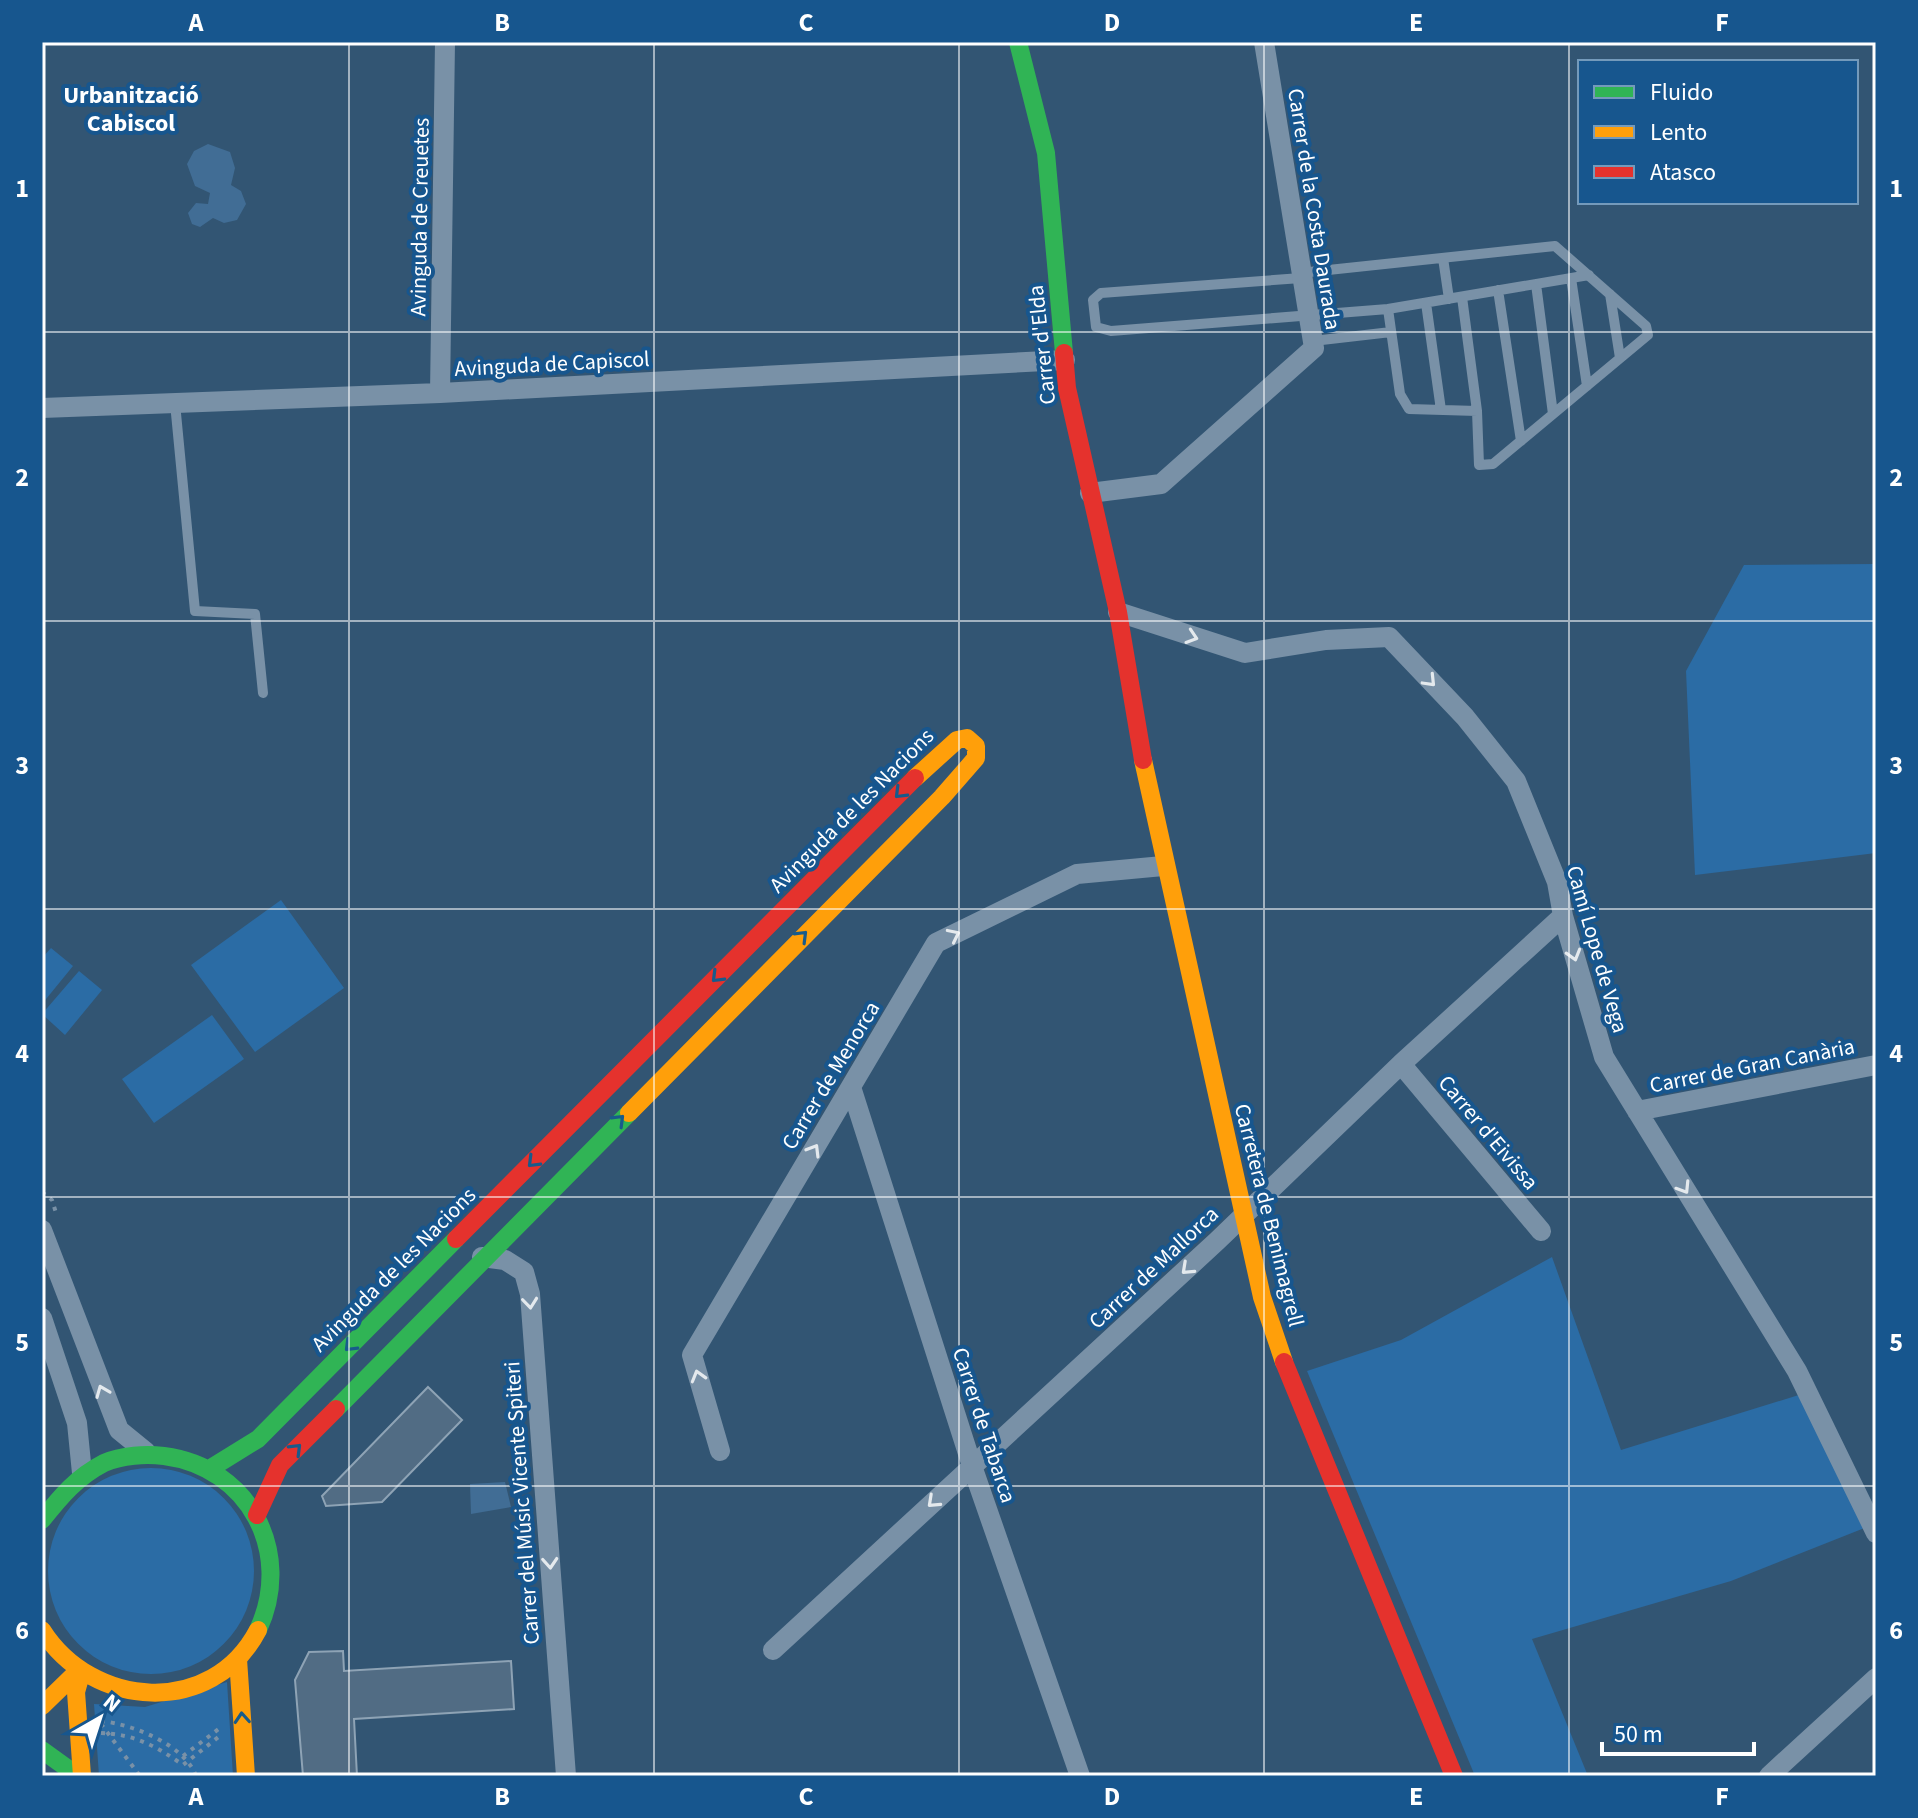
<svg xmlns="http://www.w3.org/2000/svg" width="1918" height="1818" font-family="'Source Sans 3',sans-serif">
<rect width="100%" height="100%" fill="#325573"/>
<path fill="#2b6ca5" d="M1876 564V853L1695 875 1686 671 1744 565Z
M281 900 344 988 255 1052 191 965Z
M51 948 73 966 42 1004V958Z
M79 971 102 990 65 1035 42 1014Z
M212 1015 244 1059 154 1123 122 1079Z
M1552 1257 1621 1450 1802 1394 1867 1527 1731 1581 1532 1639 1588 1776H1475L1307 1371 1401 1340Z
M48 1571a103 103 0 1 1 206 0a103 103 0 1 1-206 0Z
M227 1682 233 1776H99L94 1704 145 1707Z"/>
<path fill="#416d95" d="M208 144 230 152 235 168 231 185 241 191 246 204 237 220 224 223 213 218 200 227 192 224 188 213 196 203 208 204 210 193 195 186 187 164 194 151Z
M505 1482 511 1507 471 1514 470 1484Z"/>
<path fill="#516c84" stroke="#8ea3b5" stroke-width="2" d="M428 1387 462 1420 382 1502 326 1506 322 1496Z
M343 1651 344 1671 511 1661 514 1709 354 1719 357 1776H303L295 1680 309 1652Z"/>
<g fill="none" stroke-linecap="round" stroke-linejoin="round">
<path stroke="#7991a7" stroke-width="4" stroke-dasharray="4 6" stroke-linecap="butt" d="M42 1192 52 1200 57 1216
M101 1721C132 1724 185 1745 196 1776
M101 1724 140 1776
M101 1733C134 1734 156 1746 183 1765L221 1735
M183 1756 220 1728"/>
<path stroke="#7991a7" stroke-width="10" d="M1443 258 1449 299
M1300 273 1555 246 1646 326 1648 335 1493 464 1479 465 1477 411 1409 409 1400 394 1388 309 1111 331 1096 327 1093 300 1101 293 1301 278
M1571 278 1587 386
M1536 284 1553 414
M1498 290 1521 441
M1610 294 1620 358
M1462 297 1477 411
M1426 303 1441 410
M1388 309 1589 275
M1313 341 1391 332
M175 403 195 611 255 614 263 693"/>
<path stroke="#7991a7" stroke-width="20" d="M440 393 445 42
M42 408 440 393 1065 360
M1090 493 1161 484 1314 348 1264 42
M1118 612 1245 653 1326 640 1389 637 1465 717 1516 781 1557 882 1563 916 1604 1057 1797 1371 1876 1533
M1401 1064 1541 1231
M851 1087 972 1466 1080 1776
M1637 1111 1876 1065
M42 1230 119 1430 146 1452
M482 1257 505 1260 524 1272 530 1294 566 1776
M42 1318 77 1423 82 1473
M720 1451 692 1355 936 943 1077 874 1163 866
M773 1650 1217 1241 1401 1064 1563 916
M1769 1776 1876 1678"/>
<path stroke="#30b455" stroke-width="18" d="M1018 42 1046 153 1064 353
M336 1409 629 1113
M211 1468 258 1439 456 1239
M42 1520C61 1496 77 1477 104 1463 122 1455 146 1454 164 1456 249 1467 294 1552 258 1630
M42 1750 78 1776"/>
<path stroke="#ff9f0a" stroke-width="18" d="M1143 760 1262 1297 1284 1362
M629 1113 942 797 976 758V746L967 738 957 740 915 778
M42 1630C92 1709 212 1718 258 1630
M238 1659 246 1776
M81 1674 76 1692 82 1776
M42 1706 78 1671"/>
<path stroke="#e5322d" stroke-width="18" d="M1064 353 1067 388 1118 612 1143 760
M456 1239 915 778
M1284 1362 1454 1776
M257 1515 280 1465 336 1409"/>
</g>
<defs><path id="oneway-chevron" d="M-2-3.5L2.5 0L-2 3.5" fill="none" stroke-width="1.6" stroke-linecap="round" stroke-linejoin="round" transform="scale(2)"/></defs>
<g stroke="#e4e9ed">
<use href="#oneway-chevron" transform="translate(1192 637) rotate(18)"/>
<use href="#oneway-chevron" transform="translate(1430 681) rotate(46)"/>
<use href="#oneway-chevron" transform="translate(954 935) rotate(-26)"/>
<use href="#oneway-chevron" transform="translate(1574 955) rotate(74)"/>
<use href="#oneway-chevron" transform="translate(814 1150) rotate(-59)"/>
<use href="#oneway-chevron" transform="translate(1684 1188) rotate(58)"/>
<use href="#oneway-chevron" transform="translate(1187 1269) rotate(137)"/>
<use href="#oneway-chevron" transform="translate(530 1303) rotate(84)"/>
<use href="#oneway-chevron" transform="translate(698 1376) rotate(-106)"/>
<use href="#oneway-chevron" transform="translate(102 1391) rotate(-112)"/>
<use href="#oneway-chevron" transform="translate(933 1502) rotate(137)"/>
<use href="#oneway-chevron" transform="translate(550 1563) rotate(86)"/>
</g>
<g stroke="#185b8b">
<use href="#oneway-chevron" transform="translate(900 793) rotate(135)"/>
<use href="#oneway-chevron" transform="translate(802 936) rotate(-45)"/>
<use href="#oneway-chevron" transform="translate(717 977) rotate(135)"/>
<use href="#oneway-chevron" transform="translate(619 1120) rotate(-45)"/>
<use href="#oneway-chevron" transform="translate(533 1162) rotate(135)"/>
<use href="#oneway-chevron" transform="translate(350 1346) rotate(135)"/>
<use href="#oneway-chevron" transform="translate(296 1449) rotate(-45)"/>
<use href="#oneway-chevron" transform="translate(242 1718) rotate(-94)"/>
</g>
<path fill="none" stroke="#fff" stroke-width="2" stroke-opacity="0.55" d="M349 42V1776M654 42V1776M959 42V1776M1264 42V1776M1569 42V1776M42 332H1876M42 621H1876M42 909H1876M42 1197H1876M42 1486H1876"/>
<g text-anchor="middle" stroke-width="8" stroke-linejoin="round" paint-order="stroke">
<g font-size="22" fill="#fff" stroke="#17568e">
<text transform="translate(1315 209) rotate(81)" y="8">Carrer de la Costa Daurada</text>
<text transform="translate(419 217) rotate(-89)" y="8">Avinguda de Creuetes</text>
<text transform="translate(1041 345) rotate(-96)" y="8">Carrer d'Elda</text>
<text transform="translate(552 363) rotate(-3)" y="8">Avinguda de Capiscol</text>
<text transform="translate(851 810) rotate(-45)" y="8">Avinguda de les Nacions</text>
<text transform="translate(1598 949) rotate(74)" y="8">Camí Lope de Vega</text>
<text transform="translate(1752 1065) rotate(-11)" y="8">Carrer de Gran Canària</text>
<text transform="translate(830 1075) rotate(-59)" y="8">Carrer de Menorca</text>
<text transform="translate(1489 1132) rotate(50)" y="8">Carrer d'Eivissa</text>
<text transform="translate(1270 1215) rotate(76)" y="8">Carretera de Benimagrell</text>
<text transform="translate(1153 1267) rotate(-43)" y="8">Carrer de Mallorca</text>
<text transform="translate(393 1269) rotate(-45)" y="8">Avinguda de les Nacions</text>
<text transform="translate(985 1425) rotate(72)" y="8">Carrer de Tabarca</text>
<text transform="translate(521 1503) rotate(-94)" y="8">Carrer del Músic Vicente Spiteri</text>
</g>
<g font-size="24" font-weight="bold" fill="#fff" stroke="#17568e">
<text x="131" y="103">Urbanització<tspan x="131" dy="28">Cabiscol</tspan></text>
</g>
</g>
<rect width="1918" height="1818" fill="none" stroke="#17568e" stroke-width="88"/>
<rect x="1578" y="60" width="280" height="144" fill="#17568e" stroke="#749abb" stroke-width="2"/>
<rect x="1594" y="86" width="40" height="12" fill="#30b455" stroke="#749abb" stroke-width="2"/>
<text x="1650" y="100" font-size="24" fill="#ffffff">Fluido</text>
<rect x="1594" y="126" width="40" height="12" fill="#ff9f0a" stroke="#749abb" stroke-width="2"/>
<text x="1650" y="140" font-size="24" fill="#ffffff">Lento</text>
<rect x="1594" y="166" width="40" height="12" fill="#e5322d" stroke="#749abb" stroke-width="2"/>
<text x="1650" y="180" font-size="24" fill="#ffffff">Atasco</text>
<g transform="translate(100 1718) rotate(39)" stroke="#17568e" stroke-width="6" paint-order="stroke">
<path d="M0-6L14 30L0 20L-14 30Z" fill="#ffffff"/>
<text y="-12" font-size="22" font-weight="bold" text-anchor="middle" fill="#ffffff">N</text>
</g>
<path d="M1602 1742v12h152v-12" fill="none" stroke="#ffffff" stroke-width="4"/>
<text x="1614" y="1742" font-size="24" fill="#ffffff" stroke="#17568e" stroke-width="6" paint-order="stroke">50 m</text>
<rect x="44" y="44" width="1830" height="1730" fill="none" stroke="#fff" stroke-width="3"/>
<g font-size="26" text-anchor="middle" font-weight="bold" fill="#fff">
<text x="196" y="31">A</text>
<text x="502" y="31">B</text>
<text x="806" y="31">C</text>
<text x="1112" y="31">D</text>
<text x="1416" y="31">E</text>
<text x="1722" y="31">F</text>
<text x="22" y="197">1</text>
<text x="1896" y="197">1</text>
<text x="22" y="486">2</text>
<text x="1896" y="486">2</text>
<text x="22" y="774">3</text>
<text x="1896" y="774">3</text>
<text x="22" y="1062">4</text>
<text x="1896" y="1062">4</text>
<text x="22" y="1351">5</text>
<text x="1896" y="1351">5</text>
<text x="22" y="1639">6</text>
<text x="1896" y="1639">6</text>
<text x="196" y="1805">A</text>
<text x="502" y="1805">B</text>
<text x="806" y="1805">C</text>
<text x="1112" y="1805">D</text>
<text x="1416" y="1805">E</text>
<text x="1722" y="1805">F</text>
</g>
</svg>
